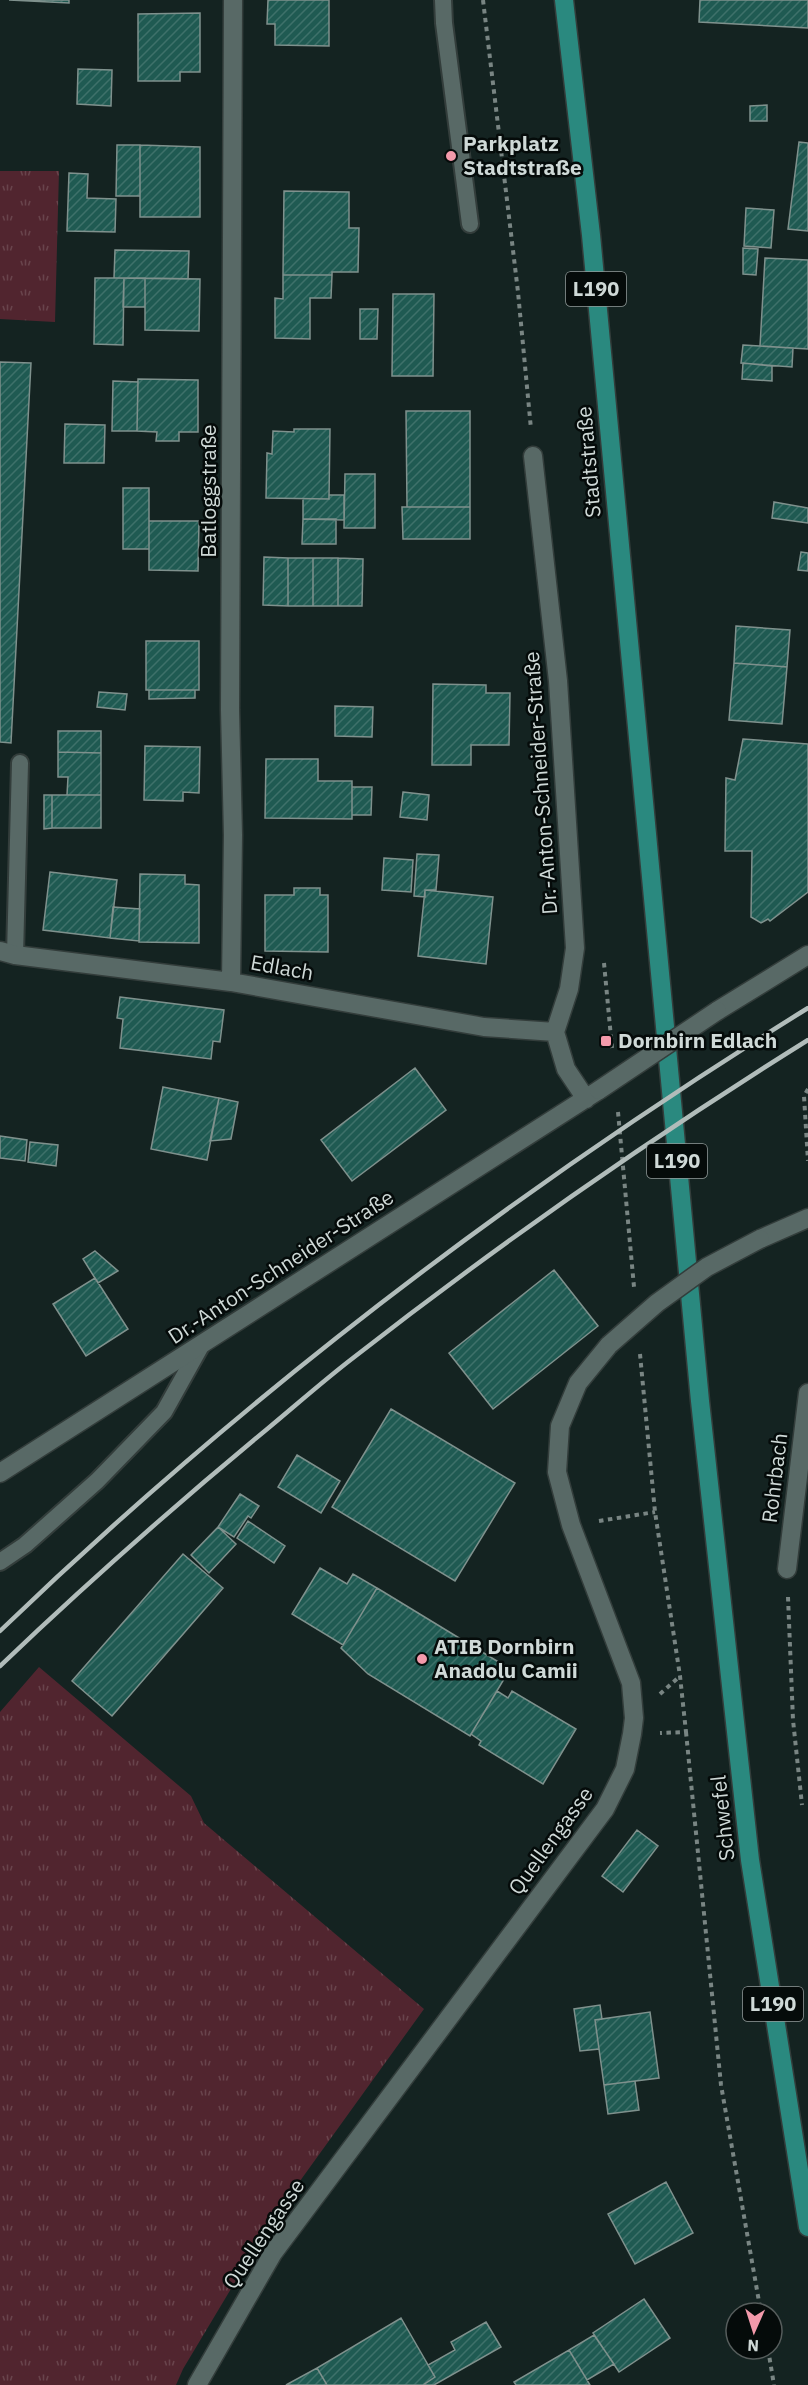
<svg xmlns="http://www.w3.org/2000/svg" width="808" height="2385" font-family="'IBM Plex Sans',sans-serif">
<defs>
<pattern id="grass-tufts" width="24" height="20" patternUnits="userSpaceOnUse" patternTransform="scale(1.5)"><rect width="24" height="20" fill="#51252f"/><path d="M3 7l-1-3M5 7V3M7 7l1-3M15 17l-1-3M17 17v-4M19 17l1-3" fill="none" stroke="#69444c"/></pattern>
<pattern id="building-hatch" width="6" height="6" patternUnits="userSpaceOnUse" patternTransform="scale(1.5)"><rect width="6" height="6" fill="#1f5a52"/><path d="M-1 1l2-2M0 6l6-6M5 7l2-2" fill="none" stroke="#3e716a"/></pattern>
</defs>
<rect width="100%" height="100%" fill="#142321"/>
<path fill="url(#grass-tufts)" d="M0 171H59L55 322 0 319Z
M39 1667 191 1796 204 1823 424 2009 274 2217 183 2369 176 2385H0V1712Z"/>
<path fill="url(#building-hatch)" stroke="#7f918d" stroke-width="1.5" d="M9 0H69V3Z
M268 0H329V46L275 45V24H267Z
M700 0H808V28L699 22Z
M200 13V72H180V81H138V14Z
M78 69 112 70 111 106 77 104Z
M767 105V121H750V106Z
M799 142 808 143V231L788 229Z
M117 145H140V196H116Z
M140 145 200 147V217H140Z
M69 173 88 174 87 198 116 199 115 232 67 231Z
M284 191 349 192V228H359L358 272H332V275H283Z
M746 208 774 210 771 248 744 246Z
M743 248 758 249 756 275 743 274Z
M115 250 189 251 188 279 114 278Z
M765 258 808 260V349L760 346Z
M283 275H332L331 298H310V339L275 338V298L283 299Z
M95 278H124L123 345 94 344Z
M124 278H145V307H123Z
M145 278 200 279 199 331 145 330Z
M393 294H434L433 376H392Z
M360 309H378L377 339H360Z
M743 345 793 348 792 367 741 363Z
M0 362 31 363 11 743 0 742Z
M743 363 772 366V381L742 379Z
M138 379 198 380V432H179V441H156L157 432 137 431Z
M113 381 138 382 137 431H112Z
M406 411H470V507H407Z
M65 424 105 425 104 463H64Z
M294 429H330L329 499 266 498 267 453 272 454 273 431 294 432Z
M345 474H375V528H344Z
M123 488H149V549H123Z
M329 495H344V520L303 519V499H329Z
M774 502 808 508V523L772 518Z
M402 507H470V539H403Z
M303 519H336V544H302Z
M149 521H199L198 571 149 570Z
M801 552 808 553V571L798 570Z
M264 557 288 558V606L263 605Z
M288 558H313V606H288Z
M313 558H338V606H313Z
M338 558 363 559 362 606H338Z
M736 626 790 630 787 667 734 663Z
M146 641H199V690H146Z
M734 663 787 667 782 724 729 720Z
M433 684 486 685V693H510L509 745H471V765H432Z
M149 690H195V698L149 699Z
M99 692 127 694 125 710 97 707Z
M335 706 373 707 372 737 335 736Z
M58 731H101V753L58 752Z
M743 739 808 744V892L770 921 768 919 761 923 751 917 752 851H725L726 778 735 780Z
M145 746 200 747 199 793 183 792V801L144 800Z
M58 752 101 753V795H67L68 777H58Z
M266 759H318V781H352V819L265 818Z
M352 787H372L371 815H352Z
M403 792 429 795 427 820 400 817Z
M44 795H52V828L44 829Z
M52 795H101V828H52Z
M417 854 439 855 436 890H425V897L414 896Z
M384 858 413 860 411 892 382 890Z
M50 872 117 880 110 938 43 930Z
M140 874 185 875V884L199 885V943L139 942Z
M294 888H320V895H328V952L265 951V895H294Z
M425 890 493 897 486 964 418 956Z
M113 907 140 909 139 941 110 938Z
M120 997 224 1010 220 1042 213 1041 211 1059 120 1048 123 1019 117 1018Z
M415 1068 446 1110 352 1181 321 1140Z
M163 1087 219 1098 207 1160 151 1149Z
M219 1098 238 1102 231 1139 210 1141Z
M0 1136 27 1140 25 1161 0 1158Z
M30 1142 58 1145 56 1166 28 1162Z
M95 1251 118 1271 98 1283 83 1259Z
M554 1270 598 1326 493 1409 449 1353Z
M95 1278 128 1329 86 1356 53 1304Z
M391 1409 515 1483 455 1581 332 1507Z
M297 1455 340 1481 321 1513 278 1487Z
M240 1494 259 1506 251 1518 248 1516 234 1537 218 1527Z
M248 1521 285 1546 274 1563 237 1538Z
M218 1527 236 1544 209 1573 191 1555Z
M183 1554 223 1588 112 1716 72 1681Z
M320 1568 347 1584 353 1574 377 1588 343 1645 292 1614Z
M377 1588 510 1669 470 1736 368 1674 341 1648Z
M497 1691 508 1698 512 1691 576 1729 543 1784 479 1745 481 1741 471 1734Z
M637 1830 658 1846 623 1892 602 1876Z
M600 2005 602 2019 595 2020 599 2049 580 2051 574 2009Z
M650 2012 659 2078 604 2085 595 2020Z
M635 2081 639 2110 608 2114 604 2085Z
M666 2182 693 2233 635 2264 608 2214Z
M644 2299 670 2338 619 2372 593 2333Z
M401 2318 435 2377 423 2385H327L317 2368Z
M486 2322 501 2347 434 2385H423L435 2377 428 2365 455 2350 451 2342Z
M594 2335 614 2364 587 2380 569 2350Z
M569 2350 590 2385H516L514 2382Z
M317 2368 327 2385H286Z"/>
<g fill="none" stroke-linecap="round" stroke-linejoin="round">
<g stroke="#333d3b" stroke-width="20">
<path id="service" d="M443 0 444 23 470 224
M15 955 20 763
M0 1562 25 1545 97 1481 164 1412 202 1344"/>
</g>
<g stroke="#333d3b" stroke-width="21">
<path id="minor" d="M533 456 558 681 575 948 569 989 555 1032 566 1069 586 1099
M0 951 15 955 231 982 484 1027 555 1032
M231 982 233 835 230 710 233 0
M717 1011 808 955
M760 1239 808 1218
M0 1473 599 1090
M787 1569 808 1393
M197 2385 273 2253 605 1809 625 1769 632 1734 634 1718 631 1683 571 1525 557 1472 560 1426 578 1383 609 1345"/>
</g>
<g stroke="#333d3b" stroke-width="21">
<path id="primary" d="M564 0 591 235 700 1401 750 1860 808 2227"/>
</g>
<path stroke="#798583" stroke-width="4" stroke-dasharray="4.5 4.5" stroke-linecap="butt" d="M483 0 518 292 531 429
M604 963 612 1048
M808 1089 804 1096 808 1161
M618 1112 634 1287
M640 1354 655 1512 680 1676 686 1732 660 1733
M599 1521 655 1512
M788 1597 793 1720 802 1805
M660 1694 679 1677
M686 1732 721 2085 761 2313
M768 2349 774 2385"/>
<use href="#service" stroke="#586966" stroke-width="16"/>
<use href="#minor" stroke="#586966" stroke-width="18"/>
<use href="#primary" stroke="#2a897f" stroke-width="18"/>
<path stroke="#b1bcba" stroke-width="4.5" d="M0 1631C246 1394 518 1188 808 1008
M0 1666C86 1584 174 1506 266 1430 295 1406 323 1381 353 1358 499 1244 651 1138 808 1040"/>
<g stroke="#333d3b" stroke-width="21" stroke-linecap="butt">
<path id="minor-bridge" d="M599 1090 717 1011
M609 1345 657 1303 707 1267 760 1239"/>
</g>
<use href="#minor-bridge" stroke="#586966" stroke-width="18"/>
</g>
<g fill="#f39aab" stroke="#050b0a" stroke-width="2">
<circle cx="451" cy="156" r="6"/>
<rect x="600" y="1035" width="12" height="12" rx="3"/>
<circle cx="422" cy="1659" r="6"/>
</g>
<g text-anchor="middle" stroke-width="5" stroke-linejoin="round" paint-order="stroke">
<g fill="#050b0a" stroke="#929b9a" stroke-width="1.5">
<rect x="566" y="272" width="60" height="34" rx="4.5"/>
<rect x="647" y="1144" width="60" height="34" rx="4.5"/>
<rect x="743" y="1987" width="60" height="34" rx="4.5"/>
</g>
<g font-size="20" font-weight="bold" fill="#cfd9d7">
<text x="596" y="296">L190</text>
<text x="677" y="1168">L190</text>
<text x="773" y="2011">L190</text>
</g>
<g font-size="21" font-weight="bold" fill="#cfd9d7" stroke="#050b0a" text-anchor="start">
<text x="463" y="151">Parkplatz<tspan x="463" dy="24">Stadtstraße</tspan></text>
<text x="618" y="1048">Dornbirn Edlach</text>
<text x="434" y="1654">ATIB Dornbirn<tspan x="434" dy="24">Anadolu Camii</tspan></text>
</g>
<g font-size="21" fill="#cfd9d7" stroke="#050b0a">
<text transform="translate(589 462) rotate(-95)" y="7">Stadtstraße</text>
<text transform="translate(209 491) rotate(-90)" y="7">Batloggstraße</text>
<text transform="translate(541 783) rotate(-94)" y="7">Dr.-Anton-Schneider-Straße</text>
<text transform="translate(282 968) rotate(10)" y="7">Edlach</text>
<text transform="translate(281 1267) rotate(-33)" y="7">Dr.-Anton-Schneider-Straße</text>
<text transform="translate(775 1478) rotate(-83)" y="7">Rohrbach</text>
<text transform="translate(723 1818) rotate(-96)" y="7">Schwefel</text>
<text transform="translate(551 1841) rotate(-54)" y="7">Quellengasse</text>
<text transform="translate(264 2234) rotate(-56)" y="7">Quellengasse</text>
</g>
</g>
<g transform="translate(754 2331) rotate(183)"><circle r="28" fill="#050b0a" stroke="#565d5c" stroke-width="1.5"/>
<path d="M0-4.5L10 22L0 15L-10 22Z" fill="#f39aab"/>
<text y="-9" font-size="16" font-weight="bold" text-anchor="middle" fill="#cfd9d7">N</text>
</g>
</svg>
